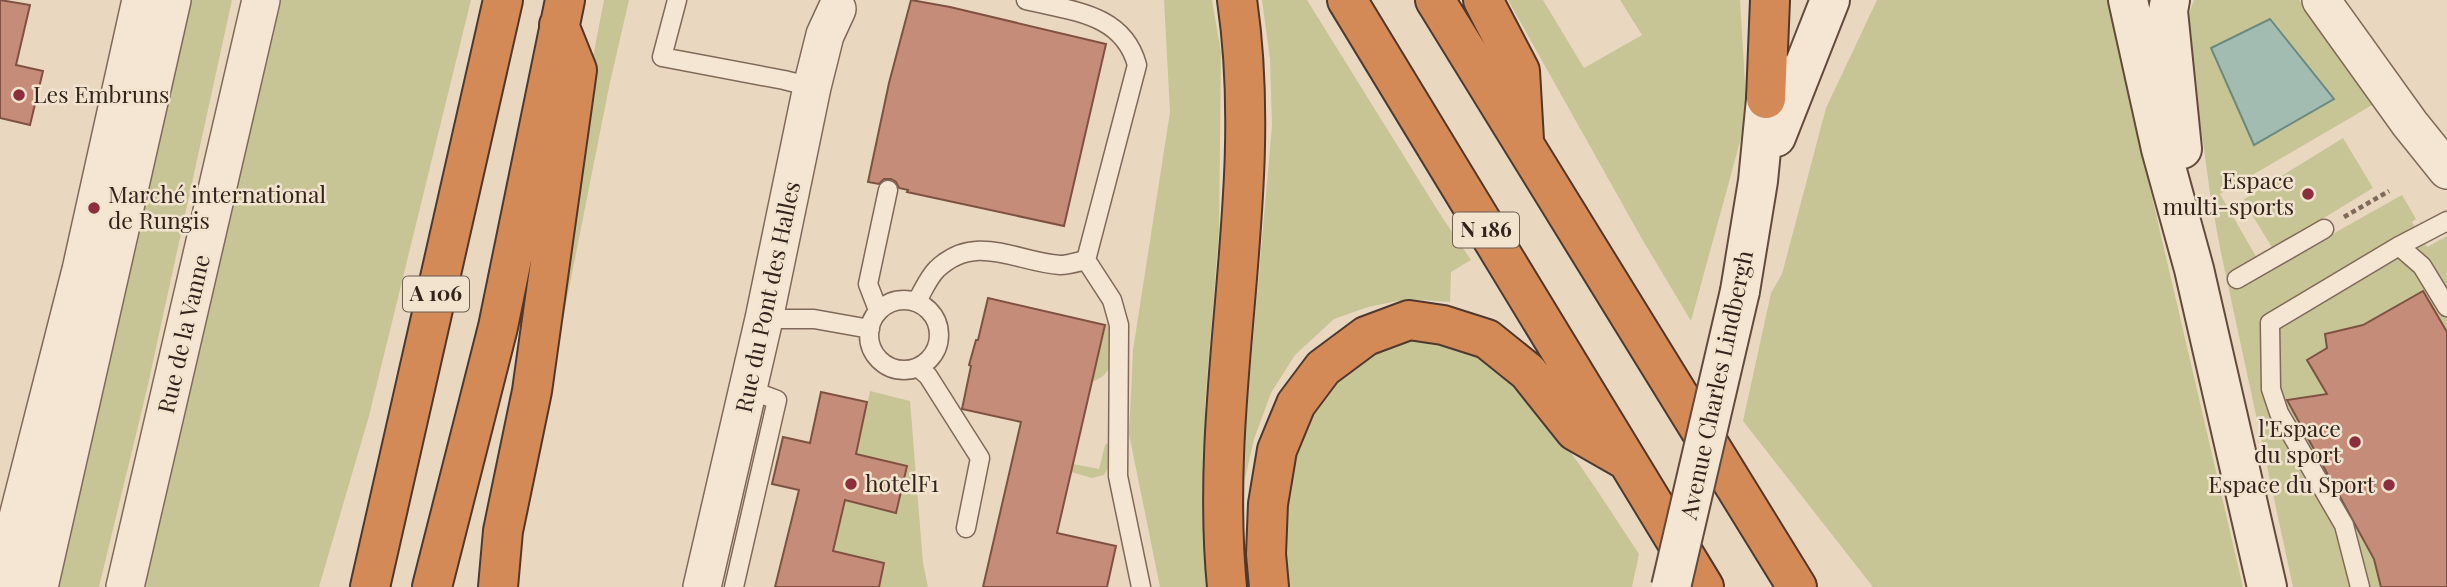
<svg xmlns="http://www.w3.org/2000/svg" width="2447" height="587" font-family="'Playfair Display',serif">
<rect width="100%" height="100%" fill="#ead7c0"/>
<path fill="#c7c596" d="M185 0H232L147 389 99 587H51Z
M281 0H471L369 416 319 587H144Z
M604 0H629L609 87 524 516 566 198Z
M1164 0H1212L1221 52 1219 231 1205 405 1207 448 1202 508 1206 587H1160L1129 434 1133 350 1170 112Z
M1262 0H1307L1440 214 1471 260 1451 272 1450 302 1407 299 1368 307 1334 319 1295 355 1271 393 1254 439 1238 509 1272 126 1270 59Z
M1508 0H1543L1584 68 1642 35 1620 0H1740L1747 116 1691 321 1642 239Z
M1877 0H2109L2142 154 2243 587H1873L1743 421 1771 293 1782 274 1826 108Z
M2194 0H2299L2374 104 2220 194 2265 272 2402 195 2416 219 2412 222 2427 247 2447 236V587H2293L2220 248 2210 193 2187 26 2190 11Z
M2343 138 2373 188 2273 249 2243 200Z
M1108 318C1113 328 1113 358 1109 368 1105 376 1099 379 1092 382Z
M1411 339C1432 339 1459 345 1477 357 1543 398 1596 490 1639 554L1632 587H1284L1282 563 1289 465 1321 393 1364 354Z
M870 391 910 401 923 563 928 587H879L884 563 833 551 845 500 897 512 907 466 856 454Z
M1108 443 1110 464 1104 475 1092 478 1071 472 1073 464 1099 469 1105 445Z"/>
<path fill="#a3bcb1" stroke="#6b897d" stroke-width="2" d="M2270 19 2334 99 2254 145 2211 48Z"/>
<path fill="#c58d79" stroke="#7f5142" stroke-width="2" d="M0 0 30 5 16 65 43 71 30 125 0 118Z
M911 0 950 7 1106 44 1064 226 907 192 908 190 899 188 896 182 891 179H884L879 184 868 182 889 83Z
M2423 291 2447 332V587H2381L2374 559 2287 400 2327 394 2307 360 2327 348 2325 334 2363 325Z
M988 298 1105 325 1057 533 1116 546 1107 587H983L1021 422 962 409 971 366 969 365 976 340H978Z
M821 392 867 402 856 454 907 466 896 513 845 500 833 551 884 563 879 587H775L799 490 772 484 783 437 810 443Z"/>
<g fill="none" stroke-linecap="round" stroke-linejoin="round">
<g stroke="#81695a" stroke-width="21">
<path id="lane" d="M677 0 662 57 784 80 812 87
M1026 0C1071 11 1123 13 1137 65L1086 260
M2399 246 2422 266 2447 307
M2237 279 2324 229
M869 335a35 35 0 1 1 70 0a35 35 0 1 1-70 0Z
M917 301C923 291 928 278 937 269 976 232 1016 262 1060 265 1068 265 1078 262 1086 260L1112 300 1119 325 1118 476 1141 587
M878 310 868 284 888 190
M764 319H814L870 329
M919 368 928 376 980 458 966 528
M734 587 777 400 748 389
M2360 587 2344 525 2279 413 2271 389 2270 323 2399 246 2447 221"/>
</g>
<g stroke="#81695a" stroke-width="40">
<path id="street" d="M2321 0 2410 124 2447 170
M4 587 18 517 81 270 141 0
M39 587 172 0
M125 587 261 0
M702 587 764 319 812 87 825 35 837 9"/>
</g>
<g stroke="#634a3d" stroke-width="42">
<path id="secondary" d="M2128 0 2161 149 2194 269 2267 587
M2170 0 2168 11 2182 149
M1776 137 1830 0
M1740 291 1758 181 1766 99 1772 68"/>
</g>
<g stroke="#4f382e" stroke-width="42">
<path id="highway" d="M1347 0 1704 587
M1435 0 1797 587
M1483 0 1520 71 1524 140
M1766 99 1770 0
M370 587 503 0
M432 587 498 327 565 0
M498 587 503 531 532 391 577 70 559 25
M1227 587C1208 391 1266 195 1237 0
M1269 587 1266 554 1268 504 1277 450 1296 404 1323 368 1366 336 1409 320 1443 325 1487 339 1528 372 1575 431 1624 459"/>
</g>
<path stroke="#81695a" stroke-width="4.5" stroke-dasharray="5 3.5" stroke-linecap="butt" d="M2344 217 2389 191"/>
<use href="#lane" stroke="#f5e6d3" stroke-width="18"/>
<use href="#street" stroke="#f5e6d3" stroke-width="37"/>
<use href="#secondary" stroke="#f5e6d3" stroke-width="38"/>
<use href="#highway" stroke="#d48a56" stroke-width="38"/>
<g stroke="#634a3d" stroke-width="42" stroke-linecap="butt">
<path id="secondary-bridge" d="M1671 587 1740 291"/>
</g>
<use href="#secondary-bridge" stroke="#f5e6d3" stroke-width="38"/>
</g>
<g fill="#8b2f3d" stroke="#f2e3cf" stroke-width="2.5">
<circle cx="19" cy="95" r="7"/>
<circle cx="2308" cy="194" r="7"/>
<circle cx="94" cy="208" r="7"/>
<circle cx="2355" cy="442" r="7"/>
<circle cx="851" cy="484" r="7"/>
<circle cx="2389" cy="485" r="7"/>
</g>
<g text-anchor="middle" stroke-width="5" stroke-linejoin="round" paint-order="stroke">
<g fill="#f2e3cf" stroke="#6c5d52" stroke-width="2">
<rect x="1453" y="212.5" width="66" height="35" rx="5"/>
<rect x="403" y="276.5" width="66" height="35" rx="5"/>
</g>
<g font-size="21" font-weight="bold" fill="#32241d">
<text x="1486" y="237">N 186</text>
<text x="436" y="301">A 106</text>
</g>
<g font-size="23" fill="#32241d" stroke="#f2e3cf" text-anchor="start">
<text x="33" y="103">Les Embruns</text>
<text x="2294" y="189" text-anchor="end">Espace<tspan x="2294" dy="26">multi-sports</tspan></text>
<text x="108" y="203">Marché international<tspan x="108" dy="26">de Rungis</tspan></text>
<text x="2341" y="437" text-anchor="end">l'Espace<tspan x="2341" dy="26">du sport</tspan></text>
<text x="865" y="492">hotelF1</text>
<text x="2375" y="493" text-anchor="end">Espace du Sport</text>
</g>
<g font-size="23" fill="#32241d" stroke="#f2e3cf">
<text transform="translate(768 297) rotate(-78)" y="8">Rue du Pont des Halles</text>
<text transform="translate(184 334) rotate(-77)" y="8">Rue de la Vanne</text>
<text transform="translate(1717 385) rotate(-78)" y="8">Avenue Charles Lindbergh</text>
</g>
</g>
</svg>
